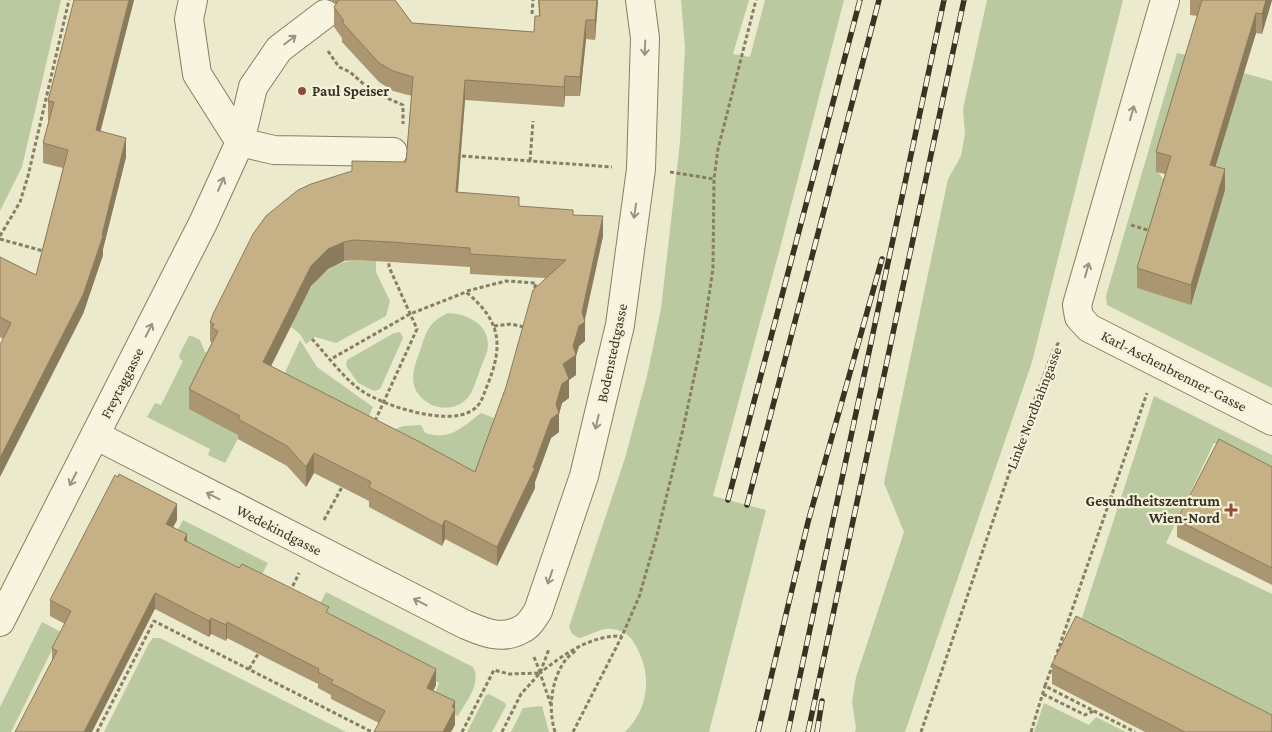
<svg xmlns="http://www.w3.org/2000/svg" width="1272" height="732" font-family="'Crimson Pro',serif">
<rect width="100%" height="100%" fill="#eceacc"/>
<path fill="#bbc9a0" d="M0 0H61L22 167 0 211Z
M681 0H749L733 54 750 57 765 0H844L780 248 713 496 766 510 709 732H625C648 710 652 677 638 650 632 638 627 631 612 629 601 627 590 636 579 638L572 634 569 627 625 458 647 376 661 309 680 142 685 48Z
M987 0H1123L1032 362 905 732H855L856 728 852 702 856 677 904 532 884 483 948 179 961 156 965 134 963 109Z
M1177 53 1191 56 1157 171 1168 185 1138 288 1191 304 1225 190 1210 185 1244 73 1272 81V388L1107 305 1106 296Z
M354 260 376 261V272L390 301 386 316 336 343 315 337 306 344 300 334 291 327C305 296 315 266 354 260Z
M448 313C469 314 493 326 487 352 485 358 482 364 480 370 477 377 475 385 472 391 465 407 445 412 430 404 405 389 413 370 421 348 424 338 427 328 435 321 438 318 443 316 448 313Z
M400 332 403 338 380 389 374 391 358 383 346 366 347 360 394 333Z
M189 336H192L200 340 205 352 215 357 240 435 225 463 208 455 210 449 147 417 155 403 161 405 183 361 180 359 179 355Z
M300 340 317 367 373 407 365 425 281 381Z
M1154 396 1272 455V472L1214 443 1166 543 1272 594V732L1076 636Z
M481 413 494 418 492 425 496 426 474 487 390 431 403 426 421 425 425 433C451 441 462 427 481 413Z
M183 520 268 563 258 582 173 539Z
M326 592 473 667C482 683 466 702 458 716L431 703 439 683 399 663 315 614Z
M42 622 61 632 11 732H0V707Z
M153 638H160L346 732H104L149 643Z
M489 694 505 703 506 706 492 732H467L486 695Z
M1044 703 1089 725 1096 717 1126 732H1034Z
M542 706 549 732H511L523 708Z"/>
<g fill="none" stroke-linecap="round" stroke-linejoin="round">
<g stroke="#877f61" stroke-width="30">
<path id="minor" d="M193 0 189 19 197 74 240 142 274 150 393 152
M1165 0 1077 305 1079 317 1089 328 1272 421
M95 435 464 624C483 632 502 641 522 629 529 626 534 617 538 611L584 476 620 325 641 169 645 38 640 0
M0 622 203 223 240 142 253 87 279 49 325 14"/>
</g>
<path stroke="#877f61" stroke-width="3" stroke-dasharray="4 2.5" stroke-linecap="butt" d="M532 14 533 0
M328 51 339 67 350 72 367 87 387 98 403 105V124
M462 156 612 167
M530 161 533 121
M670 172 714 179
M1131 225 1151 231
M0 236 20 202 28 176 69 0
M0 239 43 251
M467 291 506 281 536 283 534 290
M494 326 511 324 524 327V325
M312 339C326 354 345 380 362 391 384 406 447 426 471 411 481 406 483 396 487 386 504 345 501 321 466 292L410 314 331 359
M375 421 417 329 389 267V258
M324 520 342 487
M290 592 299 573
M534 657 540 672
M1055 659 1147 393
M1053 664 1045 686 1135 732
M249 669 258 654
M1043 694 1085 715 1094 711
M551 705 540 673C564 654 591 635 622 636
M97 732 154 621 372 732
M462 732 494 670 509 674 539 673
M502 732 521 694 540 673 549 649
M555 732C548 709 551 682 564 662 567 657 572 654 576 650
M573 732 622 636 639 597 657 535 683 429 702 340 710 289 713 268 714 179 718 149 756 0
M921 732 1030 412 1053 351 1059 342
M1031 732 1045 686"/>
<use href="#minor" stroke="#f7f5df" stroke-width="28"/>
<g stroke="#393323" stroke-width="5.5">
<path id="rail" d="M728 500 860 0
M747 505 879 0
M758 732 808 522 882 259
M788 732 944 0
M808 732 964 0
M817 732 822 701"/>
</g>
<use href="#rail" stroke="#f4f2db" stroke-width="4" stroke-dasharray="11" stroke-linecap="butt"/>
</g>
<path fill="#aa9772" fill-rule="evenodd" d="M134 0 100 131 126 157 103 249V255L83 314 3 339 0 337V257L36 275 63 168 43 163V143L49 121 48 120V101Z
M331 0H395L412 23 534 32 539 16 538 0H598L595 40 586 39 580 96H565L564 107 465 100 458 192 519 206 573 215 603 236 585 320V341L579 346 576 356V375L569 380V398L562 403 559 414V432L551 438 535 482V488L497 566 445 539 442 546 369 507V501L314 473 306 487 287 466 238 439V435L189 409V389L212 343 210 341V322L406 162 412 96 393 91 379 82 342 42V38L334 27V7L336 4ZM354 260 391 262 470 267V274L545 278 506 387 475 472 271 366 311 286 328 269 344 261Z
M1190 0H1272L1262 34 1256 33 1215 167 1225 190 1191 305 1137 288V268L1165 174 1156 172V152L1197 16 1190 15Z
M1272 467V585L1177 537V520Z
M177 520 173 527 187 542 329 614 436 685 433 691 455 709V725L379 723 331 699V695L318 688V684L227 638 226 641 211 634 209 637 155 609 52 661V648L65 624 50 616V600Z
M1052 664 1272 732H1145L1052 684Z"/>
<path fill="#8b7b5d" d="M129 0H134L96 149V130Z
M597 0H598L595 40V20Z
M1266 0H1272L1262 34V14Z
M1256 13V33L1210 185V165Z
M586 20V39L580 96V77Z
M565 76V96L564 107V87Z
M465 80V100L456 212V192Z
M126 138V157L103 249V255L83 314 0 477V458L102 235Z
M1225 169V190L1191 305V285Z
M603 216V236L584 322H585V341L579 346 576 356V375L569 380V398L562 403 559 414V432L551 438 535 482V488L497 566V547L533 468 556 404 563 364 573 346 582 312Z
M344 242V261L328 269 311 286 263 382V362L311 266 328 249Z
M314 453V473L306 487V467Z
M177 504V520L166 540V524Z
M445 520V539L442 546V526Z
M187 534V550L184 540Z
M155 593V609L92 732H84Z
M211 618V634L209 637V621Z
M227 622V638L226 641V625Z
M436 669V685L427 704V688Z
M455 701V725L451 732H443L452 707Z"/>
<path fill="#c6b085" stroke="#8b7b5d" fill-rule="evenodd" d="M74 0H129L96 130 126 138 102 235 103 236 83 295 0 458V345L11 323 0 317V257L36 275 68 150 43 143 54 102 48 101Z
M339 0H395L412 23 534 32 535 16H540L539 0H597L595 20H586L580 77 565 76 564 87 465 80 456 192 519 197V206L573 210V215L603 216 582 312 585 322 579 326 573 346 576 355 563 364 569 379 562 384 556 404 559 413 551 419 533 468H535L497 547 445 520 442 526 369 487 371 482 314 453 306 467 287 446 238 419 240 416 189 389 218 331 212 328 214 324 210 322 214 312 253 234 266 216 298 190 311 184 352 171V161L406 162 413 77 393 71 379 63 342 22 344 21 334 7ZM354 240 391 242 470 248V254L566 260 533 290 506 387 475 472 418 441 263 362 311 266 328 249 344 242Z
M1202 0H1266L1262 14 1256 13 1210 165 1225 169 1191 285 1137 268 1171 156 1156 152Z
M1219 439 1272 467V568L1177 520Z
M119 474 177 504 166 524 187 534 184 540 239 568 242 564 285 585 329 607 326 612 436 669 427 688 455 701 452 707 455 709 443 732H374L385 711 331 683 333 680 318 672 319 669 227 622 226 625 211 618 209 621 155 593 84 732H15L57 651 52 648 71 611 50 600 115 475 118 477Z
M1076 616 1272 715V732H1185L1052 664Z"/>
<defs><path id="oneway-shaft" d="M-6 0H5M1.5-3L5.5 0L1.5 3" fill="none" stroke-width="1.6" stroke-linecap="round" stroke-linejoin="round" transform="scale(1.25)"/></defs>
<g stroke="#989481">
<use href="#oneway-shaft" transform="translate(290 40) rotate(-37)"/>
<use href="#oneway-shaft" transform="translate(645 48) rotate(92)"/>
<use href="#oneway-shaft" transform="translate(1132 113) rotate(-74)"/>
<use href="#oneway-shaft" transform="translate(221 184) rotate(-66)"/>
<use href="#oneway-shaft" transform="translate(635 211) rotate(98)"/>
<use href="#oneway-shaft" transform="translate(1087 270) rotate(-74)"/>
<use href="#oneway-shaft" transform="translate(149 330) rotate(-63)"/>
<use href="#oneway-shaft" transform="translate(597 422) rotate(103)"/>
<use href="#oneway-shaft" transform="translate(73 479) rotate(117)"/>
<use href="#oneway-shaft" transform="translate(213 496) rotate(-153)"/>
<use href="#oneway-shaft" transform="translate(550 577) rotate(109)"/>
<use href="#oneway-shaft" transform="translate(420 602) rotate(-153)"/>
</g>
<g fill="#914b36" stroke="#f4f2db" stroke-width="2">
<circle cx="302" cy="91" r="5"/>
<path d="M1228.5 502.5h5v5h5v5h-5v5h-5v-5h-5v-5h5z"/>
</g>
<g text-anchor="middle" stroke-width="4.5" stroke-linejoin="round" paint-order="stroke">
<g font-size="15" font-weight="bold" fill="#393323" stroke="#f4f2db" text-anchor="start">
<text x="312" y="96">Paul Speiser</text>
<text x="1220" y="506" text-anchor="end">Gesundheitszentrum<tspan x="1220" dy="17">Wien-Nord</tspan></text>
</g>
<g font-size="15" fill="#393323" stroke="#f4f2db">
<text transform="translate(612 353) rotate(-78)" y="5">Bodenstedtgasse</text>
<text transform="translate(1174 371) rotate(27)" y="5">Karl-Aschenbrenner-Gasse</text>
<text transform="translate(122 383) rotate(-63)" y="5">Freytaggasse</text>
<text transform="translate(1034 408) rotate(-69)" y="5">Linke Nordbahngasse</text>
<text transform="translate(279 530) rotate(27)" y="5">Wedekindgasse</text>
</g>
</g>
</svg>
